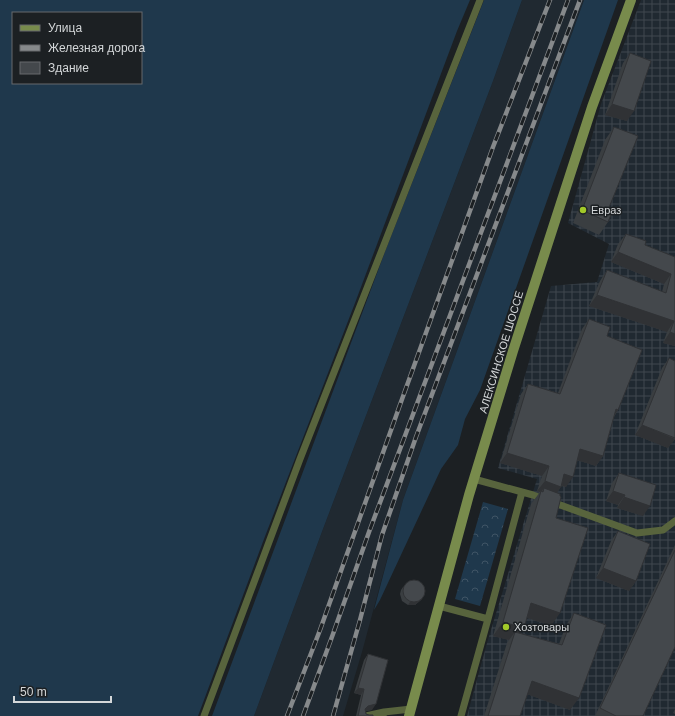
<svg xmlns="http://www.w3.org/2000/svg" width="675" height="716" font-family="Arial,sans-serif">
<defs>
<pattern id="industrial-grid" width="8" height="8" patternUnits="userSpaceOnUse"><rect width="8" height="8" fill="#202931"/><path d="M0 4h8M4 0v8" fill="none" stroke="#40474e"/></pattern>
<pattern id="forest-crowns" width="20" height="18" patternUnits="userSpaceOnUse"><rect width="20" height="18" fill="#1f384c"/><path d="M2 6a3 3 0 1 1 6 0M12 15a3 3 0 1 1 6 0" fill="none" stroke="#3f5465"/></pattern>
</defs>
<rect width="100%" height="100%" fill="#1c2023"/>
<path fill="#202931" d="M522 0H584L403 500 362 652 343 716H254L323 529 493 81Z"/>
<path fill="url(#industrial-grid)" d="M641 0H675V716H467L487 643 537 479 498 468 551 286 597 282 609 244 568 223 601 104Z"/>
<path fill="#1f384c" fill-rule="evenodd" d="M0 0H470L457 31 355 303 264 539 198 716H0ZM13 13H141V83H13Z
M484 0H522L493 81 323 529 254 716H212L386 249Z
M584 0H618L480 390 465 419 458 445 441 469 380 600 374 610 403 500Z"/>
<path fill="url(#forest-crowns)" d="M483 502 508 509 480 606 455 599Z"/>
<g fill="none" stroke-linecap="round" stroke-linejoin="round">
<path stroke="#58643d" stroke-width="7" d="M474 479 533 495 637 533 663 530 675 521
M439 606 488 619 522 492
M204 716 300 459 480 0
M366 716 384 712
M383 716 384 712 411 709
M461 716 488 619"/>
<path stroke="#788b4c" stroke-width="10" d="M409 716 469 495 513 351 592 107 631 0"/>
<g stroke="#86898b" stroke-width="4.5">
<path id="rail" d="M287 716 320 630 401 402 493 147 550 0
M303 716 333 634 369 532 568 0
M333 716 360 620 382 535 416 437 580 0"/>
</g>
<use href="#rail" stroke="#1c2023" stroke-width="3" stroke-dasharray="9" stroke-linecap="butt"/>
</g>
<path fill="#3a3e41" d="M630 53 627 121 605 115 623 63Z
M614 127 608 222 599 235 573 223 605 140Z
M626 234 645 245 675 257V346L663 343 667 332 589 306 600 281 607 270 662 292 664 284 611 262 618 244Z
M589 319 607 336 618 410 614 417 603 456 596 466 577 460 566 487 561 486 557 493 551 626 527 618 520 633 559 644 566 625 574 613 570 710 527 694 520 716H484L507 643 509 640 493 636 531 504 540 492 537 491 542 476 500 463 521 394 528 384 558 393 582 329Z
M669 358 675 439 668 448 635 435 662 368Z
M619 473 643 516 617 508 618 505 606 501 612 483Z
M618 531 636 581 629 591 596 578 611 541Z
M675 545V647L643 716H595Z
M403 587 423 597 421 600 415 605H408L402 601 400 594 401 590Z
M368 654 372 710 366 711V714L369 715 373 716H356L361 695 354 693 364 660Z
M675 709V714L673 713Z"/>
<path fill="#303235" d="M612 104 634 111 627 121 605 115Z
M618 252 671 274 664 284 611 262Z
M597 295 674 321 667 332 589 306Z
M670 332 675 334V346L663 343Z
M616 409 618 410 611 420Z
M642 425 675 439 668 448 635 435Z
M580 449 603 456 596 466 573 459Z
M507 453 549 466 542 476 500 463Z
M564 474 573 477 566 487 557 484Z
M545 481 561 487 554 497 543 492 544 488 541 492V491L540 492 537 491Z
M613 491 625 495 618 505 606 501Z
M624 497 650 506 643 516 617 508Z
M603 568 636 581 629 591 596 578Z
M423 597 421 600 415 605H408L410 602Z
M531 603 560 613 551 626 522 616Z
M503 622 524 628 514 642 515 632 509 640 493 636Z
M532 681 579 698 570 710 524 693Z
M358 688 364 689 361 695 354 693Z
M376 704 372 710 365 711V709L368 706Z"/>
<path fill="#44484c" stroke="#303235" d="M630 53 651 61 634 111 612 104Z
M614 127 638 136 608 210 612 212 608 222 582 210Z
M626 234 646 241 645 245 675 257V334L670 332 674 321 597 295 607 270 666 293 671 274 618 252Z
M589 319 610 327 607 336 642 350 618 410 616 409 603 456 580 449 573 477 564 474 561 487 545 481 549 466 507 453 528 384 560 394Z
M669 358 675 361V438L642 425Z
M619 473 656 485 650 506 624 497 625 495 613 491Z
M544 488 560 494V496L561 497 556 518 588 528 560 613 531 603 524 628 503 622 541 491 543 492Z
M618 531 650 544 636 581 603 568Z
M675 550V647L643 716H616L600 708Z
M403 591a11 11 0 1 1 22 0a11 11 0 1 1-22 0Z
M574 613 606 625 579 698 532 681 520 716H488L515 632 562 645Z
M368 654 388 660 376 704 368 706 365 709 366 714 369 715H373V716H358L364 689 358 688Z"/>
<g fill="#a2c929" stroke="#1c2023" stroke-width="1.5">
<circle cx="583" cy="210" r="4"/>
<circle cx="506" cy="627" r="4"/>
</g>
<g text-anchor="middle" stroke-width="3" stroke-linejoin="round" paint-order="stroke">
<g font-size="11" fill="#d4d7d9" stroke="#1c2023" text-anchor="start">
<text x="591" y="214">Евраз</text>
<text x="514" y="631">Хозтовары</text>
</g>
<g font-size="11" fill="#d4d7d9" stroke="#1c2023">
<text transform="translate(501 352) rotate(-73)" y="4">АЛЕКСИНСКОЕ ШОССЕ</text>
</g>
</g>
<rect x="12" y="12" width="130" height="72" fill="#1c2023" stroke="#66696c"/>
<rect x="20" y="25" width="20" height="6" fill="#788b4c" stroke="#66696c"/>
<text x="48" y="32" font-size="12" fill="#d4d7d9">Улица</text>
<rect x="20" y="45" width="20" height="6" fill="#86898b" stroke="#66696c"/>
<text x="48" y="52" font-size="12" fill="#d4d7d9">Железная дорога</text>
<rect x="20" y="62" width="20" height="12" fill="#44484c" stroke="#66696c"/>
<text x="48" y="72" font-size="12" fill="#d4d7d9">Здание</text>
<path d="M14 696v6h97v-6" fill="none" stroke="#d4d7d9" stroke-width="2"/>
<text x="20" y="696" font-size="12" fill="#d4d7d9" stroke="#1c2023" stroke-width="3" paint-order="stroke">50 m</text>
</svg>
